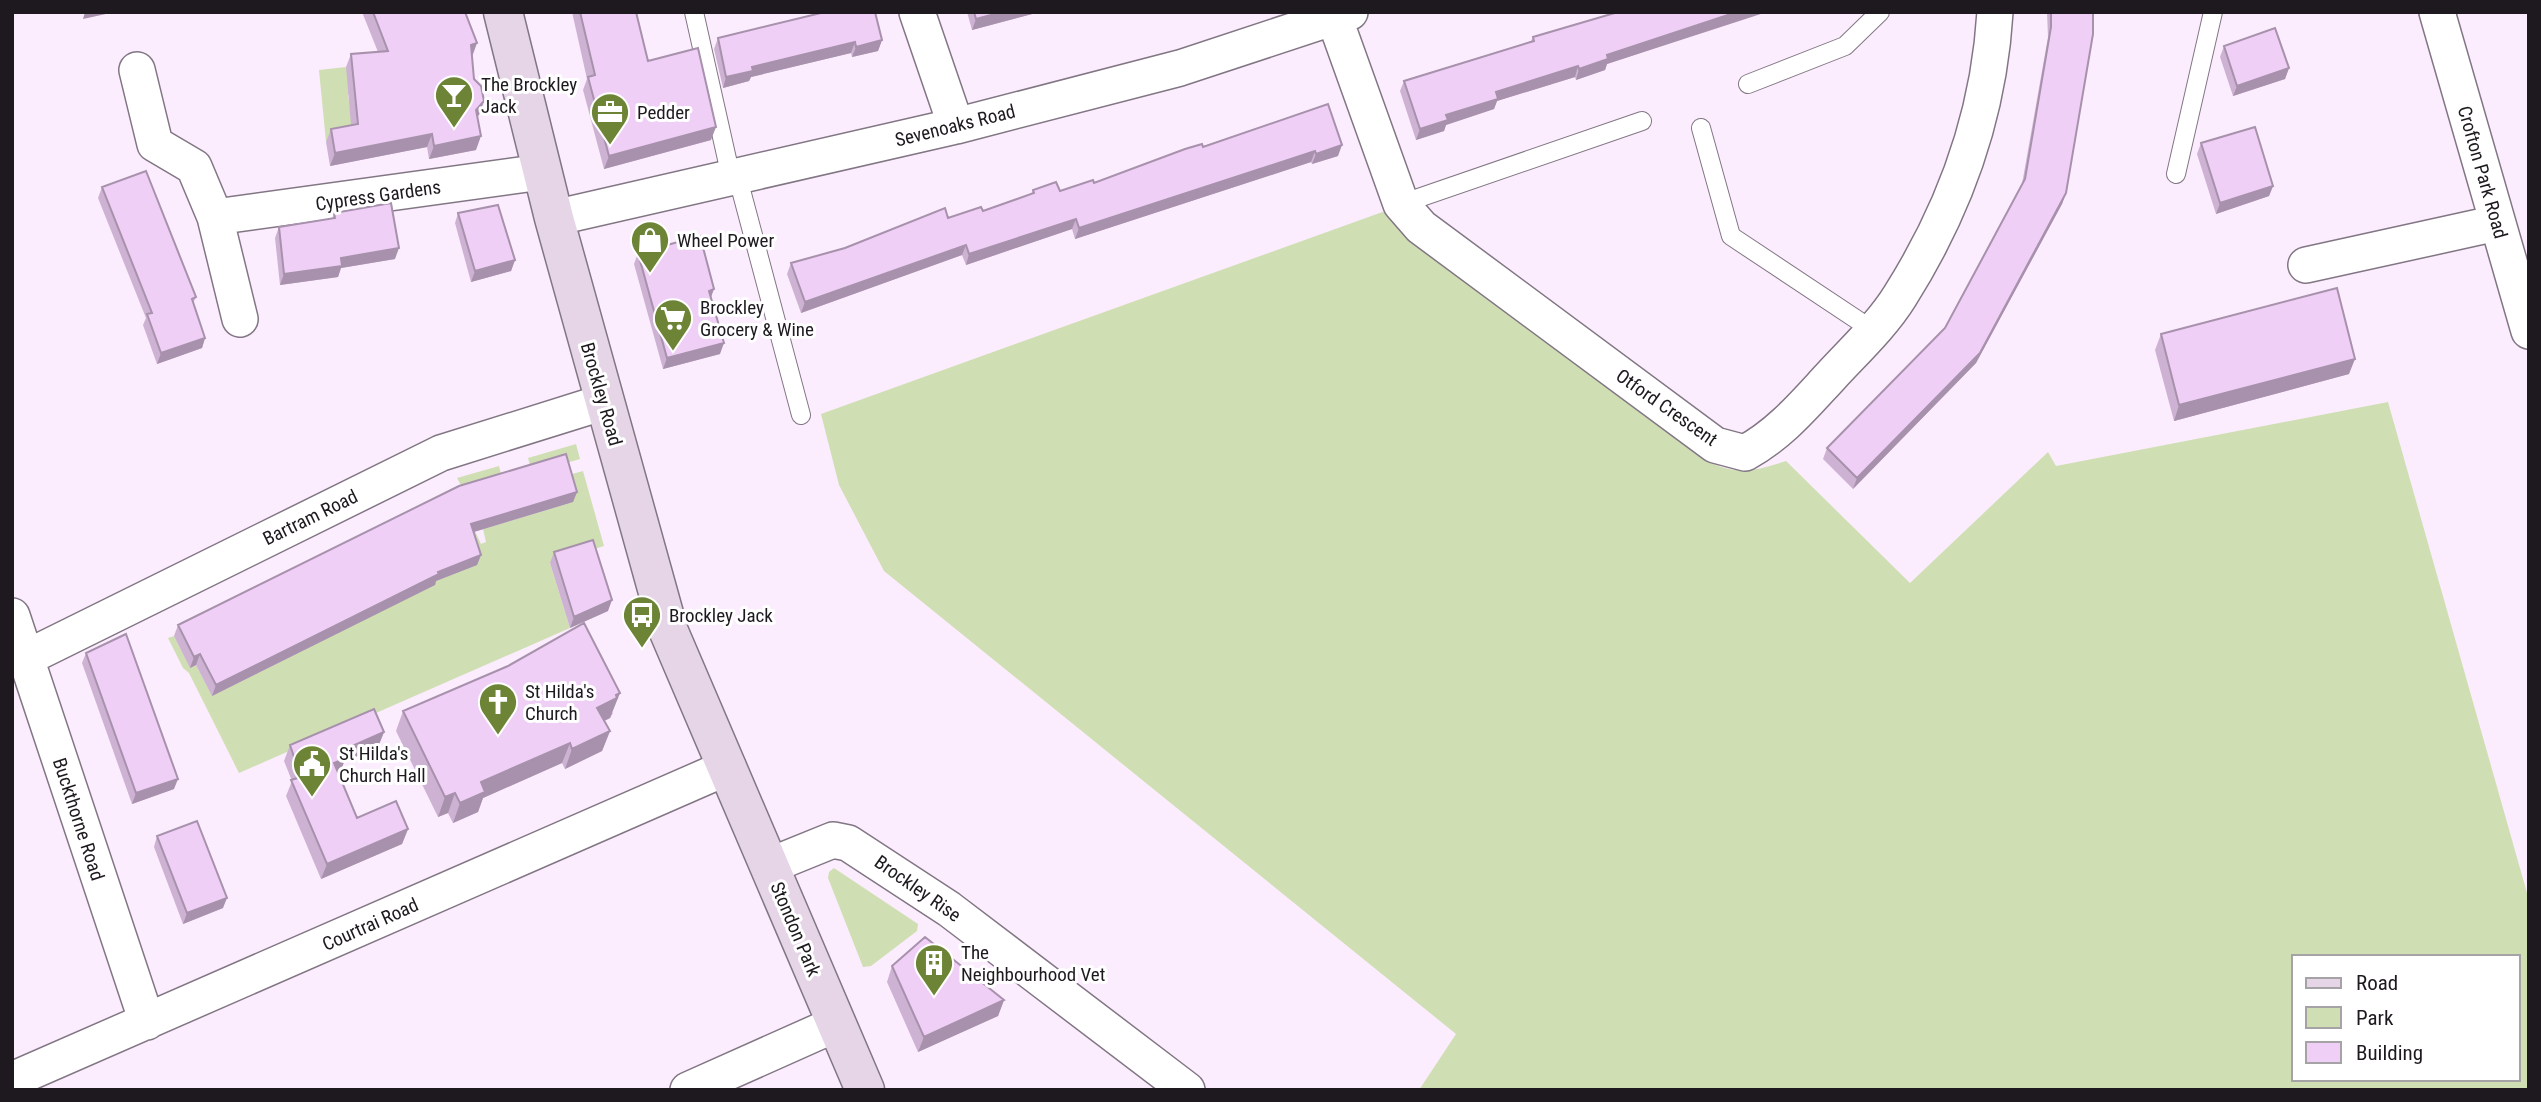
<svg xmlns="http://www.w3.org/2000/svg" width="2541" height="1102" font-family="'Roboto Condensed',sans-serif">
<rect width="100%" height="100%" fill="#fbedfd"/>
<path fill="#cfdfb3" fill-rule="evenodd" d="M346 67 360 93 348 95 350 109H356L397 130 326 142 319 70Z
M1388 210 1416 243 1707 461C1737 476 1755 471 1786 461L1910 583 2048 452 2056 466 2388 402 2529 900V1090H1419L1456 1034 884 571 839 485 821 414ZM2294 957H2518V1079H2294Z
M576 444 580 459 532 473 528 458Z
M499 466 503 482 465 493 457 478Z
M583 471 604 546 550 563 570 628 239 773 189 673 183 668 168 638 174 636 190 667 196 665 212 695 246 679 230 648 258 673 345 629 422 554 473 527 481 544 486 542 483 529 573 502 565 476Z
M834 868 918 924 917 931 871 966 863 967 828 878 829 872Z"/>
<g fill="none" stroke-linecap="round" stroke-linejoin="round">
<g stroke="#827684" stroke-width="20">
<path id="lane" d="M694 12 731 177
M1748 84 1845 46 1880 12
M1701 128 1731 236 1874 331
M2176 174 2213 12
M737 175 801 415
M1401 204 1642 121"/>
</g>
<g stroke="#827684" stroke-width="38">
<path id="street" d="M917 12 956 126
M2437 12 2529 331
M1334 17 1401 204 1421 227 1715 445 1745 453C1780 434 1804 405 1831 376 1855 350 1882 325 1900 296 1955 209 1989 115 1995 12
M137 70 155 144 194 167 215 217
M554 218 956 126 1180 68 1350 12
M2306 265 2497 223
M240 319 215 217 542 172
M12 616 147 1022
M26 658 441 453 604 402
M769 866 833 840 848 843 949 909 1187 1090
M12 1080 728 767
M688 1090 836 1024"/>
</g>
<g stroke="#827684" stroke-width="41">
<path id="secondary" d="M503 12 554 218 669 632 865 1090"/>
</g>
<use href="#lane" stroke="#fff" stroke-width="18"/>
<use href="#street" stroke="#fff" stroke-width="35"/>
<use href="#secondary" stroke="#e5d5e7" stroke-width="38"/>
</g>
<path fill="#ceb2d3" d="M362 12H465L472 57 474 79 484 101 477 116 476 150 429 159 427 147 330 166 326 142 331 129 351 125 346 67 351 54 378 52Z
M572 12H636L648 61 711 140 604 169 583 90 587 79Z
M967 12H1040L972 30Z
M2047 12H2093L2066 193 2062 204 1976 363 1853 489 1823 459 1827 448 1945 328 2022 184 2048 37Z
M1533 37 1652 49 1607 64 1605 70 1576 80 1575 77 1497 101 1494 109 1446 125 1444 131 1416 140 1400 91 1404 81 1531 41Z
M718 38 882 40 878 51 852 57 851 53 751 77 749 81 723 88 714 49Z
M2224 46 2289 68 2285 79 2233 96 2220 57Z
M1328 104 1338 156 1312 164 1311 162 1075 239 1072 229 966 265 962 255 801 313 787 274 791 263 948 218 983 211 1031 194 1033 190 1060 191 1094 183Z
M2201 143 2273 186 2269 196 2216 214 2197 154Z
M102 187 196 297 193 303 205 338 202 348 157 364 143 325 146 318 98 198Z
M334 213 395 259 341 268 338 277 280 285 275 238 279 227 332 219Z
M458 213 515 260 511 271 471 282 455 223Z
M638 253 711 298 720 354 663 369 634 264Z
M2161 334 2349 374 2174 421 2155 350Z
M577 492 573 502 474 532 481 555 477 565 436 581 435 585 212 696 196 665 190 668 174 636 178 625Z
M554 552 608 611 570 628 550 563Z
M86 653 174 789 132 804 82 663Z
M508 666 613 713 610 718 604 721 610 731 602 751 565 769 562 763 483 798 478 812 453 823 448 813 438 817 396 731 403 711Z
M384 732 378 747 344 762 340 773 339 774 357 818 408 829 402 844 321 879 286 796 292 781 284 761 290 745Z
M157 836 223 908 183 924 154 847Z
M892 966 1004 1000 998 1016 918 1052 887 982Z"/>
<path fill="#a791ac" d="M85 12H115L83 19Z
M1002 12H1040L972 30 976 19Z
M1737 12H1767L1607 64 1605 70 1576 80 1579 69 1607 55Z
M882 40 878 51 852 57 856 47Z
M855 42 851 53 751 77 749 81 723 88 726 77 752 67Z
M477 43 472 57 471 45Z
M1578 66 1575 77 1497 101 1494 109 1446 125 1444 131 1416 140 1420 129 1446 115 1496 92Z
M2289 68 2285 79 2233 96 2237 86Z
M484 101 479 115 471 123 476 110Z
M716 127 711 140 604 169 609 156Z
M432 134 427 147 330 166 335 153Z
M481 136 476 150 429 159 434 146Z
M1342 145 1338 156 1312 164 1316 154Z
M1315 151 1311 162 1075 239 1079 228Z
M2273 186 2269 196 2216 214 2220 203Z
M2066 193 2062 204 1976 363 1853 489 1857 478Z
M1076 219 1072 229 966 265 969 254Z
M966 245 962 255 801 313 805 302Z
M399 248 395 259 341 268 338 277 280 285 284 274 341 258Z
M515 260 511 271 471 282 475 271Z
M714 289 710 300 709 291Z
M205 338 202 348 157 364 161 353Z
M724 343 720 354 663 369 667 358Z
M2355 359 2349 374 2174 421 2179 405Z
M577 492 573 502 467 534 471 524Z
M481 555 477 565 436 581 435 585 212 696 216 685 438 572Z
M612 600 608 611 570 628 574 617Z
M200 654 196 665 190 668 194 657Z
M620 693 610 718 590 728 597 708Z
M610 731 602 751 565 769 572 749Z
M384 732 378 747 344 762 340 773 328 779 334 763 343 750Z
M570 743 562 763 483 798 478 812 453 823 460 803 481 782Z
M178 779 174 789 132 804 136 793Z
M455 793 448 813 438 817 445 797Z
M408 829 402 844 321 879 327 864Z
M227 898 223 908 183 924 187 913Z
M1004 1000 998 1016 918 1052 924 1037Z"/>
<path fill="#efcff5" stroke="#a791ac" stroke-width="2" d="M373 12H465L477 43 471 45 474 79 481 86 484 101 476 110 481 136 434 146 432 134 335 153 331 129 358 124 351 54 388 51Z
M580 12H636L648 61 698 48 716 127 609 156 588 77 595 75Z
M825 12H875L882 40 856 47 855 42 752 67 753 71 726 77 718 38Z
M974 12H1002L976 19Z
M1618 12H1737L1607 55 1608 59 1579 69 1578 66 1496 92 1498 99 1446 115 1448 120 1420 129 1404 81 1534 41 1533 37Z
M2051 12H2093V34L2066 193 1980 353 1857 478 1827 448 1945 328 2025 179 2051 27Z
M2275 28 2289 68 2237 86 2224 46Z
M1328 104 1342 145 1316 154 1315 151 1079 228 1076 219 969 254 966 245 805 302 791 263 845 248 945 208 948 218 981 207 983 211 1034 193 1033 190 1056 182 1060 191 1093 180 1094 183 1185 149 1202 144 1203 147Z
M2255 127 2273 186 2220 203 2201 143Z
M146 171 196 297 192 299 205 338 161 353 147 314 152 313 102 187Z
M391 203 399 248 341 258 342 266 284 274 279 227 335 218 334 213Z
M498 205 515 260 475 271 458 213Z
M700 236 714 289 709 291 724 343 667 358 638 253Z
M2337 288 2355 359 2179 405 2161 334Z
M566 454 577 492 471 524 481 555 438 572 439 574 216 685 200 654 194 657 178 625 459 486Z
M593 540 612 600 574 617 554 552Z
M584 623 620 693 616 695 617 698 597 708 610 731 572 749 570 743 481 782 485 792 460 803 455 793 445 797 403 711 508 666Z
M126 634 178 779 136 793 86 653Z
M374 709 384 732 343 750 346 758 334 763 357 818 396 801 408 829 327 864 291 780 301 777 290 745Z
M197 821 227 898 187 913 157 836Z
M925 937 1004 1000 924 1037 892 966Z"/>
<defs>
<g id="bar-pin" transform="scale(2.0125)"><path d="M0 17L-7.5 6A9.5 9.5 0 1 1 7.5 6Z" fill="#6d8436" stroke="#fff"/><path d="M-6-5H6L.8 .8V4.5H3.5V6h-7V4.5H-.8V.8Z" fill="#fff"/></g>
<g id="office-pin" transform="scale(2.0125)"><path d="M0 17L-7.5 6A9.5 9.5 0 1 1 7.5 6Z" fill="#6d8436" stroke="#fff"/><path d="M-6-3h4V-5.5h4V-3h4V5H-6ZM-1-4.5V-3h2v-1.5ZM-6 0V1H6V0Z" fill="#fff"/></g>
<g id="shop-pin" transform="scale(2.0125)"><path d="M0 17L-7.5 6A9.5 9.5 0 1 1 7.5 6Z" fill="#6d8436" stroke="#fff"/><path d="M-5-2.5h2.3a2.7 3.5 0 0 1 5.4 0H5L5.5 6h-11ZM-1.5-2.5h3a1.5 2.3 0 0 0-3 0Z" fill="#fff"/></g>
<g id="supermarket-pin" transform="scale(2.0125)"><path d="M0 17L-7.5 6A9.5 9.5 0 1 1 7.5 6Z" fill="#6d8436" stroke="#fff"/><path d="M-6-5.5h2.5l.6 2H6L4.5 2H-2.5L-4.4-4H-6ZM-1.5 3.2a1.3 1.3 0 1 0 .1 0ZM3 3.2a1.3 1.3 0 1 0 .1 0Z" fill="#fff"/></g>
<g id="bus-pin" transform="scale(2.0125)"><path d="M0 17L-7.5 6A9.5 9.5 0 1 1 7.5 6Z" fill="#6d8436" stroke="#fff"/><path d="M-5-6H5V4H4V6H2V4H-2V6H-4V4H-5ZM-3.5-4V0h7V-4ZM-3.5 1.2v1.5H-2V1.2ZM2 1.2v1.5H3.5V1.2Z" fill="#fff"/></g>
<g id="church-pin" transform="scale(2.0125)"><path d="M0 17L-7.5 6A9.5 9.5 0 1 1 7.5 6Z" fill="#6d8436" stroke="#fff"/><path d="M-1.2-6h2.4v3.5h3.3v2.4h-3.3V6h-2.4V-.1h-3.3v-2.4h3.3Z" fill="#fff"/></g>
<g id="civic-pin" transform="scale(2.0125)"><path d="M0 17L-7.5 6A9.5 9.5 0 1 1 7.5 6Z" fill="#6d8436" stroke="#fff"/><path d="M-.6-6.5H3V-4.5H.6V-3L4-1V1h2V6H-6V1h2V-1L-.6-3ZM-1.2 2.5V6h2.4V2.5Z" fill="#fff"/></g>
<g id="building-pin" transform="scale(2.0125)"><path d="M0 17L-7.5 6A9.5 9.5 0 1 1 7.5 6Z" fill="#6d8436" stroke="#fff"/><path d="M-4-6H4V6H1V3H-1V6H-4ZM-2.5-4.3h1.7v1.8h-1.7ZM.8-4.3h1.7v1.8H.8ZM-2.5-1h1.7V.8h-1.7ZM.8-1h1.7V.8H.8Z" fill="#fff"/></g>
</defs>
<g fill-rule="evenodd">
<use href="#bar-pin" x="454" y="95"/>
<use href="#office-pin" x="610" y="112"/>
<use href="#shop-pin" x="650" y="240"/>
<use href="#supermarket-pin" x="673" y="318"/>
<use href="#bus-pin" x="642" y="615"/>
<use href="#church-pin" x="498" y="702"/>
<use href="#civic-pin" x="312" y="764"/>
<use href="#building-pin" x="934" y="963"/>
</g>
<g text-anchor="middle" stroke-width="6" stroke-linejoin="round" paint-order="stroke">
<g font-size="19" fill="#1d191e" stroke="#fff" text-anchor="start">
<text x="481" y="91">The Brockley<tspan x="481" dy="22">Jack</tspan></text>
<text x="637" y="119">Pedder</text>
<text x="677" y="247">Wheel Power</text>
<text x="700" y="314">Brockley<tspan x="700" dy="22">Grocery &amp; Wine</tspan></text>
<text x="669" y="622">Brockley Jack</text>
<text x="525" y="698">St Hilda's<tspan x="525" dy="22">Church</tspan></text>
<text x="339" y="760">St Hilda's<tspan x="339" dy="22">Church Hall</tspan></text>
<text x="961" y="959">The<tspan x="961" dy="22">Neighbourhood Vet</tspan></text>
</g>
<g font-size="19" fill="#1d191e" stroke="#fff">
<text transform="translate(955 125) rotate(-14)" y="7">Sevenoaks Road</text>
<text transform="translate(2483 172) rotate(74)" y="7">Crofton Park Road</text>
<text transform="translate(378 195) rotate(-8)" y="7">Cypress Gardens</text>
<text transform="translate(602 394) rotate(74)" y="7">Brockley Road</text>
<text transform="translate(1667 407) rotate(35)" y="7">Otford Crescent</text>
<text transform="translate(310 517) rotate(-26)" y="7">Bartram Road</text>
<text transform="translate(79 819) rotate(72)" y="7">Buckthorne Road</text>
<text transform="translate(918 888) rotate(35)" y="7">Brockley Rise</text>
<text transform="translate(370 924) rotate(-24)" y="7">Courtrai Road</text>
<text transform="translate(796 929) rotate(67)" y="7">Stondon Park</text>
</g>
</g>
<rect width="2541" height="1102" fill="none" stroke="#1d191e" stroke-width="28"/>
<rect x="2292" y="955" width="228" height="126" fill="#ffffff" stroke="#a5a3a5" stroke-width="2"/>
<rect x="2306" y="978" width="35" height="10" fill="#e5d5e7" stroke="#a5a3a5" stroke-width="2"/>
<text x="2356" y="990" font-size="21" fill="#1d191e">Road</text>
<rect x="2306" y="1007" width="35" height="21" fill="#cfdfb3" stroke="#a5a3a5" stroke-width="2"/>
<text x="2356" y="1025" font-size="21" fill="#1d191e">Park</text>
<rect x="2306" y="1042" width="35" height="21" fill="#efcff5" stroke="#a5a3a5" stroke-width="2"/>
<text x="2356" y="1060" font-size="21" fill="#1d191e">Building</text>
</svg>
